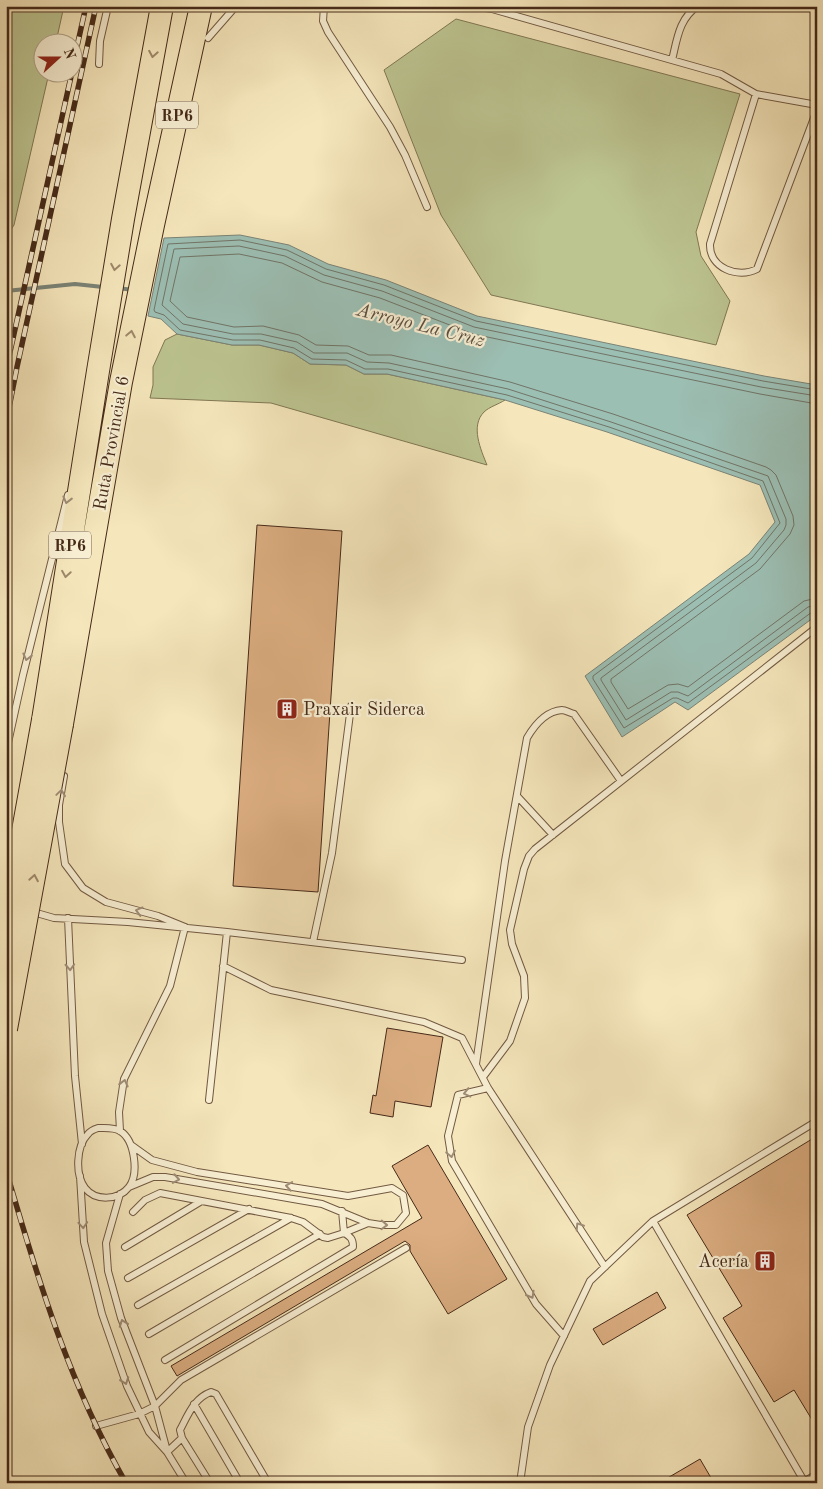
<svg xmlns="http://www.w3.org/2000/svg" width="823" height="1489" font-family="'Old Standard TT',serif">
<rect width="100%" height="100%" fill="#f5e6bb"/>
<filter id="stains"><feTurbulence type="fractalNoise" baseFrequency=".004" numOctaves="4"/><feColorMatrix values="0 0 0 0 .2 0 0 0 0 .09 0 0 0 0 .02 0 0 0 .5 -.17"/></filter>
<radialGradient id="worn" r=".72"><stop offset=".6" stop-color="#630" stop-opacity="0"/><stop offset="1" stop-color="#630" stop-opacity=".3"/></radialGradient>
<path fill="#bcc490" stroke="#817754" d="M6 6H64L56 42H42V72L49 73 14 225 6 238Z
M456 19 740 94 696 232 701 256 730 301 716 345 491 295 441 215 384 70Z
M177 334 232 345H259L293 353 310 364 346 365 364 374H387L505 400C499 404 489 407 484 412 470 426 481 450 487 465L271 403 150 398 153 385V367L165 340Z"/>
<path fill="#9cbfb4" stroke="#7a8376" d="M240 235 289 245 328 264 386 280 477 316 764 376 817 385V615L688 710 675 702 622 737 585 676 749 554 775 522 760 485 607 432 505 400 387 374H364L346 365 310 364 293 353 259 345H232L177 334 161 319 148 316 164 238Z"/>
<g fill="none" stroke-linecap="round" stroke-linejoin="round">
<path stroke="#717466" stroke-width="1" d="M817 390 763 381 476 321 384 285 326 269 287 250 240 240 168 244 154 310 155 312 164 315 180 330 233 340H260L294 348 312 359 346 360 365 369H388L507 395 609 427 763 481 780 523 752 558 593 676V679L624 728 673 698H677L688 703 812 612 817 611
M817 396 761 387 474 327 382 291 324 275 285 256 239 246 174 249 162 305 183 324 233 334H261L297 342 314 353H347L367 362 389 363 508 389 611 422 768 476 786 519V525L784 530 756 563 601 678V680L626 720 671 692H678L688 696 808 607 817 605
M817 404 760 394 473 334 380 298 322 282 282 263 239 254 180 257 170 301 187 317 234 327 263 326 299 335 316 345 348 346 369 355H391L510 382 613 414 766 467 771 470 776 475 793 516 794 525 790 534 760 569 611 679V682L628 709 668 685 678 684 688 687 804 601 817 598"/>
<path stroke="#7a8376" stroke-width="4" d="M118 288 133 290
M6 291 75 284 103 287"/>
</g>
<path fill="#dbad80" stroke="#462a19" d="M257 525 342 531 318 892 233 886Z
M387 1028 443 1037 431 1107 395 1101 393 1117 370 1113 373 1095 376 1096Z
M817 1136V1428L794 1390 774 1402 723 1318 742 1306 687 1215Z
M428 1145 507 1279 448 1314 410 1251V1245L405 1241 177 1376 171 1366 422 1218 392 1166Z
M657 1292 666 1308 603 1345 593 1329Z
M700 1459 714 1483H659Z"/>
<g fill="none" stroke-linecap="round" stroke-linejoin="round">
<g stroke="#725942" stroke-width="8">
<path id="lane" d="M319 6H402
M324 6 323 21 328 32 390 127 405 155 427 207
M473 6 492 9 721 74 756 94 817 105
M208 38 236 6
M672 60C677 40 679 18 698 6
M99 64 100 41 108 6
M756 94 710 244C709 268 738 279 757 269L817 110
M6 752 23 675 68 495
M64 776 59 805V822L65 864 83 888 106 902 158 916 185 927
M517 796 553 835
M33 912 54 918 128 922 227 932 209 1100
M68 918 75 1076 82 1144
M227 932 462 960
M313 942 332 853 351 706
M223 966 271 990 424 1022 462 1038 488 1088 605 1267
M476 1064 505 861 527 738C534 726 546 711 562 710 565 710 570 713 574 714L621 781
M483 1077 510 1041 525 998 524 976 512 944 510 930 524 869 529 856 535 849 817 627
M488 1088 458 1095 448 1136 452 1161 536 1304 564 1336
M98 1128C105 1128 114 1127 120 1131 135 1140 139 1174 129 1187 118 1201 95 1201 85 1188 75 1175 76 1146 88 1134 90 1131 95 1129 98 1128Z
M120 1131 119 1112 124 1079 170 986 185 927
M80 1176 84 1242 102 1314 127 1386 149 1432 167 1452 186 1483
M129 1187 153 1177H165L322 1204 368 1223 381 1225H396L406 1213 403 1195 392 1188 348 1196 197 1172 152 1160 131 1145
M120 1194 106 1243 108 1271 121 1318 155 1406 167 1451
M342 1211 344 1233 368 1223
M133 1212 145 1200 160 1193 291 1218 303 1222 323 1237 328 1238 344 1233C351 1237 353 1239 353 1247L165 1360
M653 1221 804 1481
M125 1247 200 1202
M128 1278 249 1209
M138 1305 291 1218
M149 1334 320 1234
M194 1404 240 1483
M96 1426 139 1414 155 1406 181 1380 406 1248
M182 1438 210 1483
M167 1452 182 1438 180 1430C188 1415 194 1398 211 1392L216 1394 268 1483
M520 1483 528 1427 550 1365 590 1281 653 1221 817 1121
M802 1483 817 1474"/>
</g>
<g stroke="#462a19" stroke-width="24">
<path id="highway" d="M43 720 98 371 123 219 162 6
M62 724 121 382 153 225 201 6"/>
</g>
<use href="#lane" stroke="#f8efd3" stroke-width="6"/>
<use href="#highway" stroke="#f5e6bb" stroke-width="22"/>
<g stroke="#462a19" stroke-width="5.5">
<path id="rail" d="M72 69 86 6
M6 370 72 72
M6 423 17 367 96 6
M6 1170C37 1277 70 1386 126 1483"/>
</g>
<use href="#rail" stroke="#f8efd3" stroke-width="4" stroke-dasharray="11" stroke-linecap="butt"/>
<g stroke="#462a19" stroke-width="24" stroke-linecap="butt">
<path id="highway-bridge" d="M6 925 43 720
M6 1029 62 724"/>
</g>
<use href="#highway-bridge" stroke="#f5e6bb" stroke-width="22"/>
</g>
<defs><path id="oneway-chevron" d="M-2-3.5L2.5 0L-2 3.5" fill="none" stroke-width="1.6" stroke-linecap="round" stroke-linejoin="round" transform="scale(1.25)"/></defs>
<g stroke="#9e886a">
<use href="#oneway-chevron" transform="translate(153 54) rotate(100)"/>
<use href="#oneway-chevron" transform="translate(115 267) rotate(100)"/>
<use href="#oneway-chevron" transform="translate(131 334) rotate(-79)"/>
<use href="#oneway-chevron" transform="translate(66 574) rotate(99)"/>
<use href="#oneway-chevron" transform="translate(34 878) rotate(-80)"/>
</g>
<g stroke="#9f8c76">
<use href="#oneway-chevron" transform="translate(67 500) rotate(104)"/>
<use href="#oneway-chevron" transform="translate(27 657) rotate(104)"/>
<use href="#oneway-chevron" transform="translate(61 793) rotate(-82)"/>
<use href="#oneway-chevron" transform="translate(139 911) rotate(-165)"/>
<use href="#oneway-chevron" transform="translate(70 967) rotate(87)"/>
<use href="#oneway-chevron" transform="translate(124 1083) rotate(-76)"/>
<use href="#oneway-chevron" transform="translate(467 1093) rotate(167)"/>
<use href="#oneway-chevron" transform="translate(451 1154) rotate(79)"/>
<use href="#oneway-chevron" transform="translate(176 1179) rotate(10)"/>
<use href="#oneway-chevron" transform="translate(289 1186) rotate(-171)"/>
<use href="#oneway-chevron" transform="translate(83 1225) rotate(86)"/>
<use href="#oneway-chevron" transform="translate(384 1225) rotate(2)"/>
<use href="#oneway-chevron" transform="translate(579 1226) rotate(-123)"/>
<use href="#oneway-chevron" transform="translate(531 1295) rotate(60)"/>
<use href="#oneway-chevron" transform="translate(123 1323) rotate(-110)"/>
<use href="#oneway-chevron" transform="translate(125 1381) rotate(70)"/>
</g>
<defs>
<g id="building-square" transform="scale(1.125)"><rect x="-9" y="-9" width="18" height="18" rx="4" fill="#8f2418" stroke="#f8efd3"/><path d="M-4-6H4V6H1V3H-1V6H-4ZM-2.5-4.3h1.7v1.8h-1.7ZM.8-4.3h1.7v1.8H.8ZM-2.5-1h1.7V.8h-1.7ZM.8-1h1.7V.8H.8Z" fill="#fff"/></g>
</defs>
<g fill-rule="evenodd">
<use href="#building-square" x="287" y="709"/>
<use href="#building-square" x="765" y="1261"/>
</g>
<g text-anchor="middle" stroke-width="4.5" stroke-linejoin="round" paint-order="stroke">
<g fill="#f8efd3" stroke="#7b6551" stroke-width="1">
<rect x="156" y="101.5" width="42" height="27" rx="4"/>
<rect x="49" y="531.5" width="42" height="27" rx="4"/>
</g>
<g font-size="16" font-weight="bold" fill="#462a19">
<text x="177" y="121">RP6</text>
<text x="70" y="551">RP6</text>
</g>
<g font-size="18" fill="#462a19" stroke="#f8efd3">
<text transform="translate(111 443) rotate(-80)" y="6">Ruta Provincial 6</text>
</g>
<g font-size="18" fill="#462a19" stroke="#f8efd3" text-anchor="start">
<text x="303" y="715">Praxair Siderca</text>
<text x="749" y="1267" text-anchor="end">Acería</text>
</g>
<g font-size="19" font-style="italic" fill="#5c4f40" stroke="#f8efd3">
<text transform="translate(421 324) rotate(14)" y="7">Arroyo La Cruz</text>
</g>
</g>
<rect width="823" height="1489" fill="none" stroke="#f5e6bb" stroke-width="25"/>
<rect x="8" y="8" width="808" height="1474" fill="none" stroke="#462a19" stroke-width="2.5"/>
<rect x="12" y="12" width="798" height="1464" fill="none" stroke="#462a19"/>
<g transform="translate(58 58) rotate(69)"><circle r="24" fill="#f8efd3" stroke="#b1a089"/>
<path d="M0-4L9 19L0 12L-9 19Z" fill="#8f2418"/>
<text y="-8" font-size="14" font-weight="bold" text-anchor="middle" fill="#462a19">N</text>
</g>
<rect width="100%" height="100%" filter="url(#stains)"/>
<rect width="100%" height="100%" fill="url(#worn)"/>
</svg>
